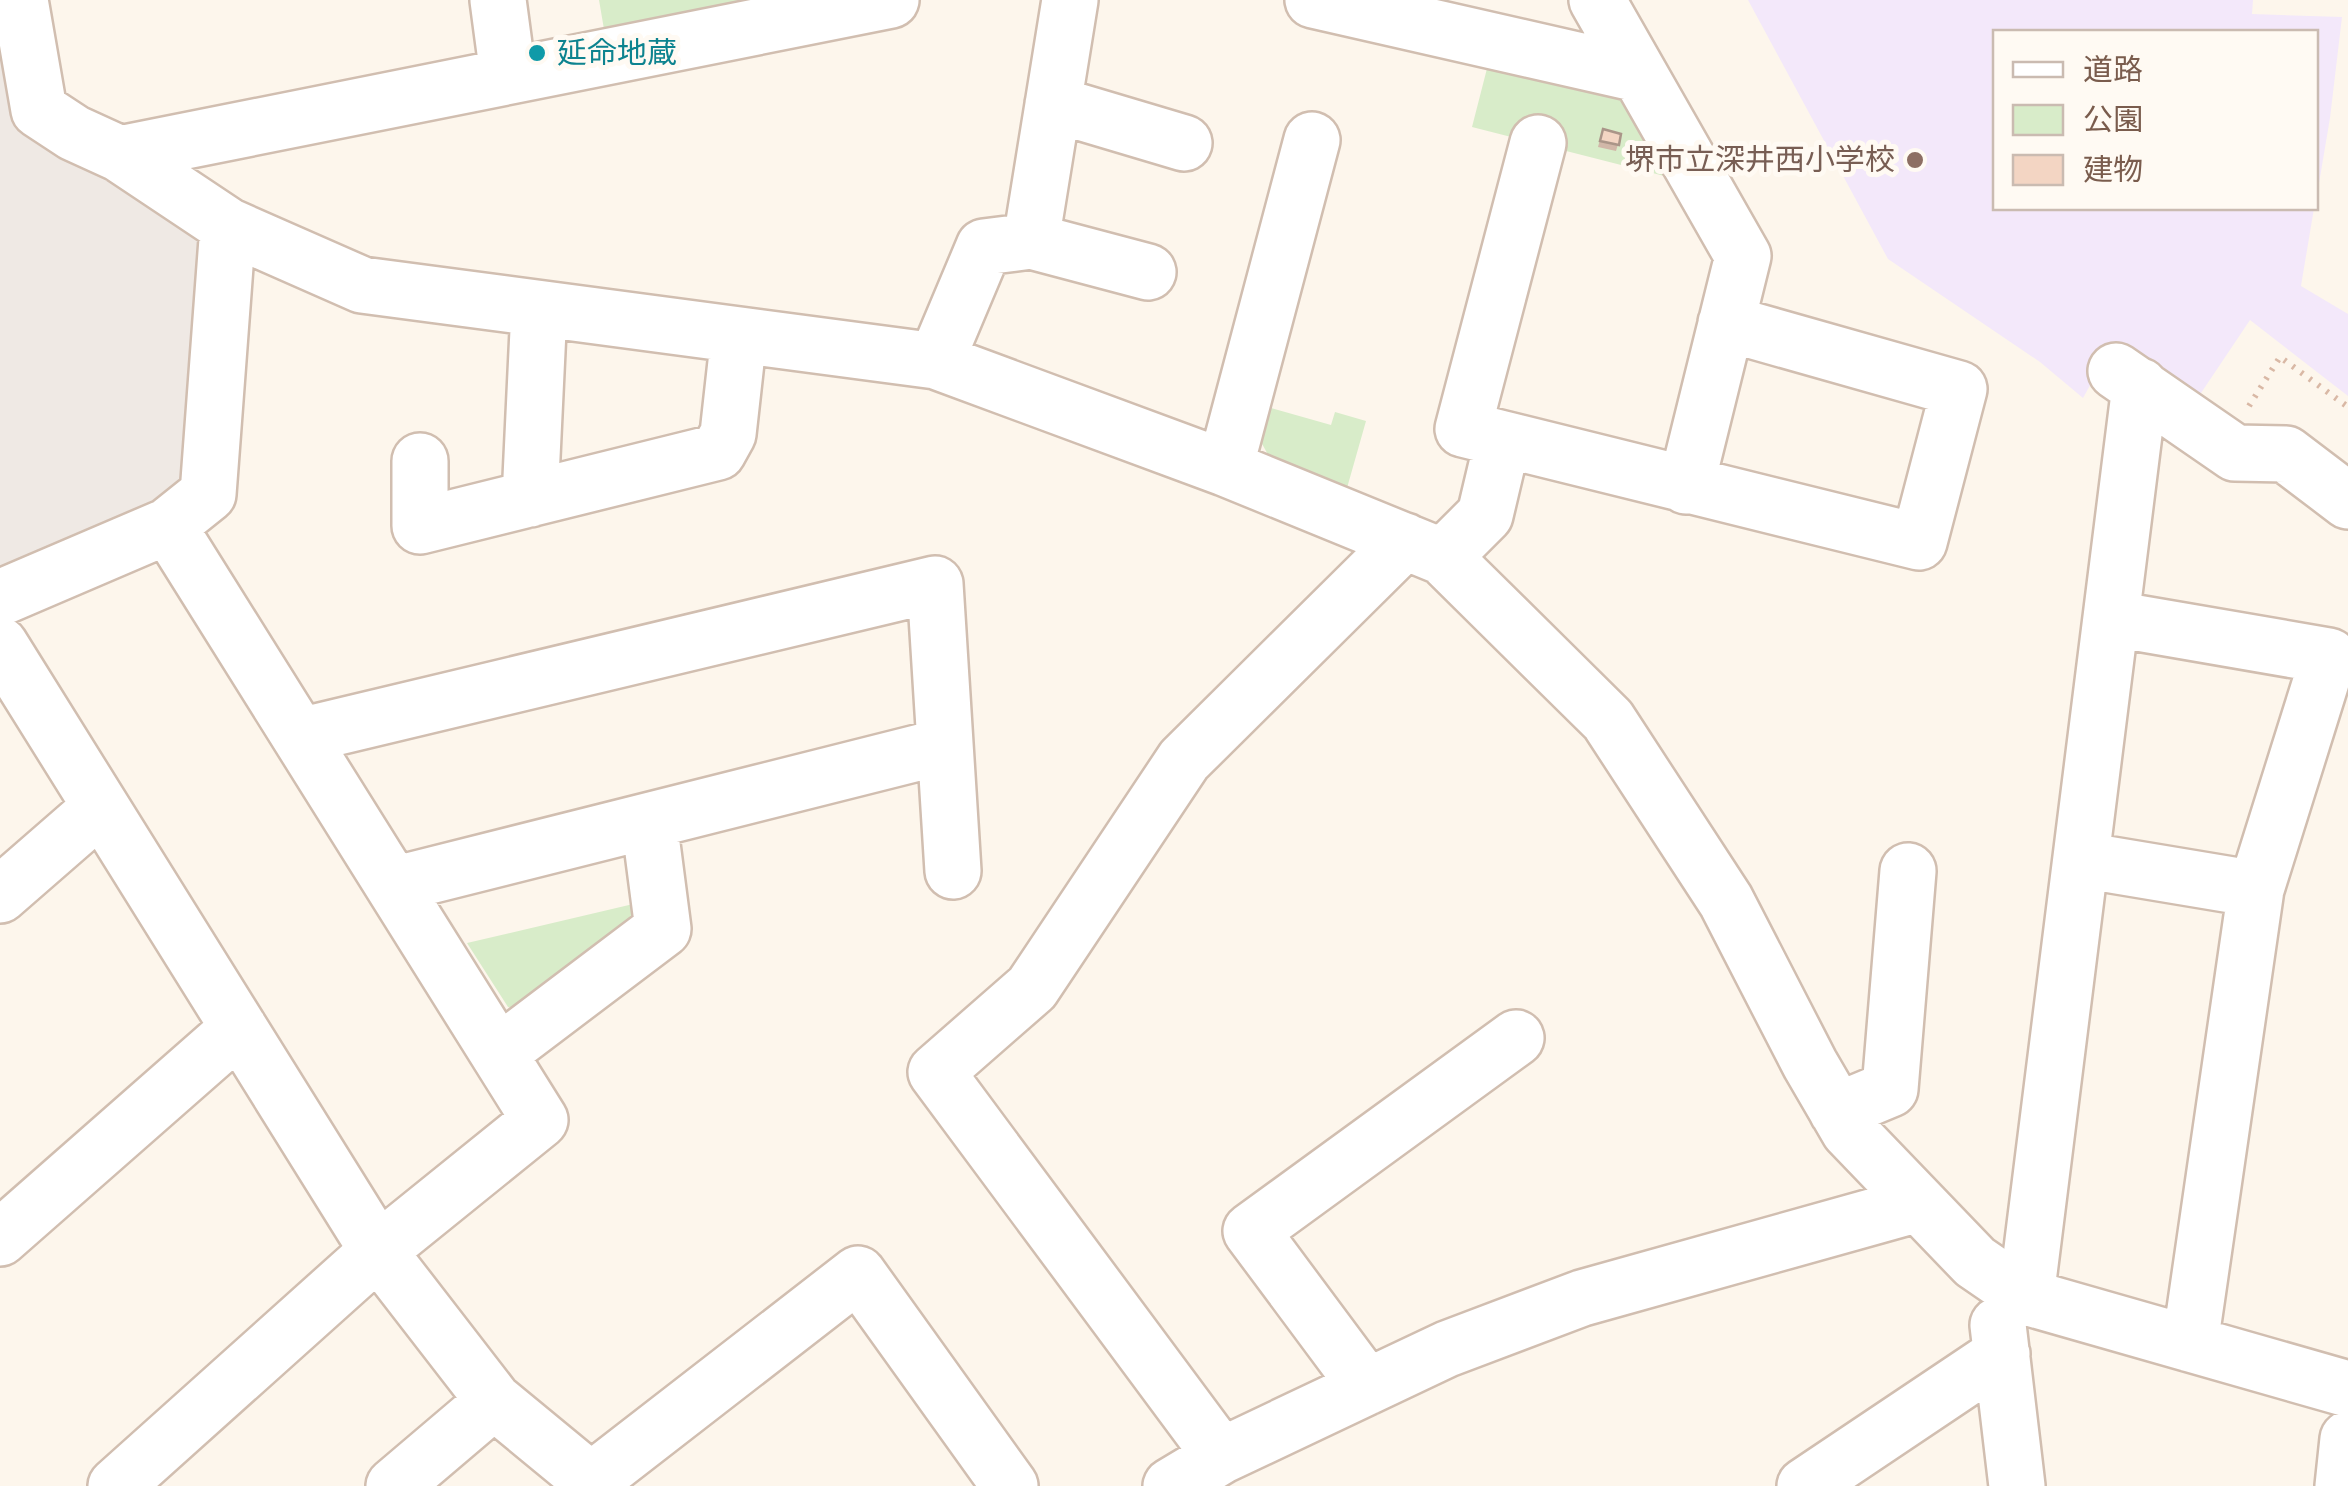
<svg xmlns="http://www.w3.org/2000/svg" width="2348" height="1486" font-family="Poppins,'Noto Sans JP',sans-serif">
<rect width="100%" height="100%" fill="#fdf6ec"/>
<path fill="#efe9e4" d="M0 32 211 238 192 470 172 496 0 572Z"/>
<path fill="#f3e8fa" d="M1748 0H2253L2252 14 2342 17 2330 118 2316 201V32H1996V208H2314L2301 286 2348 314V396L2250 320 2197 399 2114 342 2083 398 2040 362 1888 259Z"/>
<path fill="#d8ecc9" d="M599 0H816L606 41Z
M1492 49 1624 82 1680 180 1472 127Z
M1271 408 1331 425 1335 412 1366 421 1347 488 1271 460 1261 442Z
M646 901 640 921 524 1010 508 1007 467 943Z"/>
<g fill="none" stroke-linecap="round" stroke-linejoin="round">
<g stroke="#d1beb0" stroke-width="60">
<path id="minor" d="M20 0 39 110 74 133 120 154 228 226 362 285 936 361 1225 468 1443 557 1608 720 1726 901 1810 1064 1849 1131 1975 1262 2026 1297 2348 1389
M498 0 508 75
M1313 0 1638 74
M1597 0 1743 256 1686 486
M1053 104 1184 143
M1538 143 1463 429 1919 542 1959 389 1726 323
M120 154 891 0
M1031 241 1148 272
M936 361 984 247 1031 241 1070 0
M2116 371 2235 453 2286 454 2348 501
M420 461V526L718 452 728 434 739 335
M1225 468 1312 140
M530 499 539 309
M1443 557 1485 515 1503 439
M0 598 168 526 208 494 228 226
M2114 619 2329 656 2256 889 2190 1344
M0 645 378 1251 494 1401 591 1481 858 1274 1010 1486
M300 736 935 584 953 871
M2082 860 2256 889
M393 885 945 746
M0 895 101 807
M499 1053 663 929 649 821
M1837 1111 1890 1089 1908 871
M0 1238 239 1028
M2026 1297 2140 386
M1998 1325 2017 1486
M1367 1387 1251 1231 1516 1038
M1221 1456 936 1072 1032 988 1184 760 1405 541
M116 1486 378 1251 540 1120 168 526
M394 1486 494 1401
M1171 1486 1221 1456 1447 1349 1582 1298 1918 1204
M1805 1486 2002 1354
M2343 1486 2348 1439"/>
</g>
<path stroke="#d9b8a5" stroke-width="6" stroke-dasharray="2.5 8" stroke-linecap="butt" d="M2249 406 2280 357 2348 407"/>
<use href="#minor" stroke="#fff" stroke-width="55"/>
</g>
<path fill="#d1b7a8" d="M1603 129 1621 134 1616 151 1598 147Z"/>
<path fill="#f3d5c3" stroke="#aa9588" stroke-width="2.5" d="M1603 129 1621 134 1619 145 1600 141Z"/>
<circle fill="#0f9aa8" stroke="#fffaf3" stroke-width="4" cx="537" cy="53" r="10"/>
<circle fill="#8d6e63" stroke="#fffaf3" stroke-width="4" cx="1915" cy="160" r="10"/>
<g text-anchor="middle" stroke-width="10" stroke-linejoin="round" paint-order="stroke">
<g font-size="30" fill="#0d838f" stroke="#fffaf3" text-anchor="start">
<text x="557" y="63">延命地蔵</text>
</g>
<g font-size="30" fill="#785e54" stroke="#fffaf3" text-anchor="end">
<text x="1895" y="170">堺市立深井西小学校</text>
</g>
</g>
<rect x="1993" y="30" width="325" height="180" fill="#fffaf3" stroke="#cabbb1" stroke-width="2.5"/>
<rect x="2013" y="62" width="50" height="15" fill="#ffffff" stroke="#cabbb1" stroke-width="2.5"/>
<text x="2083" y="80" font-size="30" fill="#7a5c4d">道路</text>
<rect x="2013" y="105" width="50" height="30" fill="#d8ecc9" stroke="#cabbb1" stroke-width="2.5"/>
<text x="2083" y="130" font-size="30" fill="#7a5c4d">公園</text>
<rect x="2013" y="155" width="50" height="30" fill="#f3d5c3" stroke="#cabbb1" stroke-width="2.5"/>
<text x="2083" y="180" font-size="30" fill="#7a5c4d">建物</text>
</svg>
